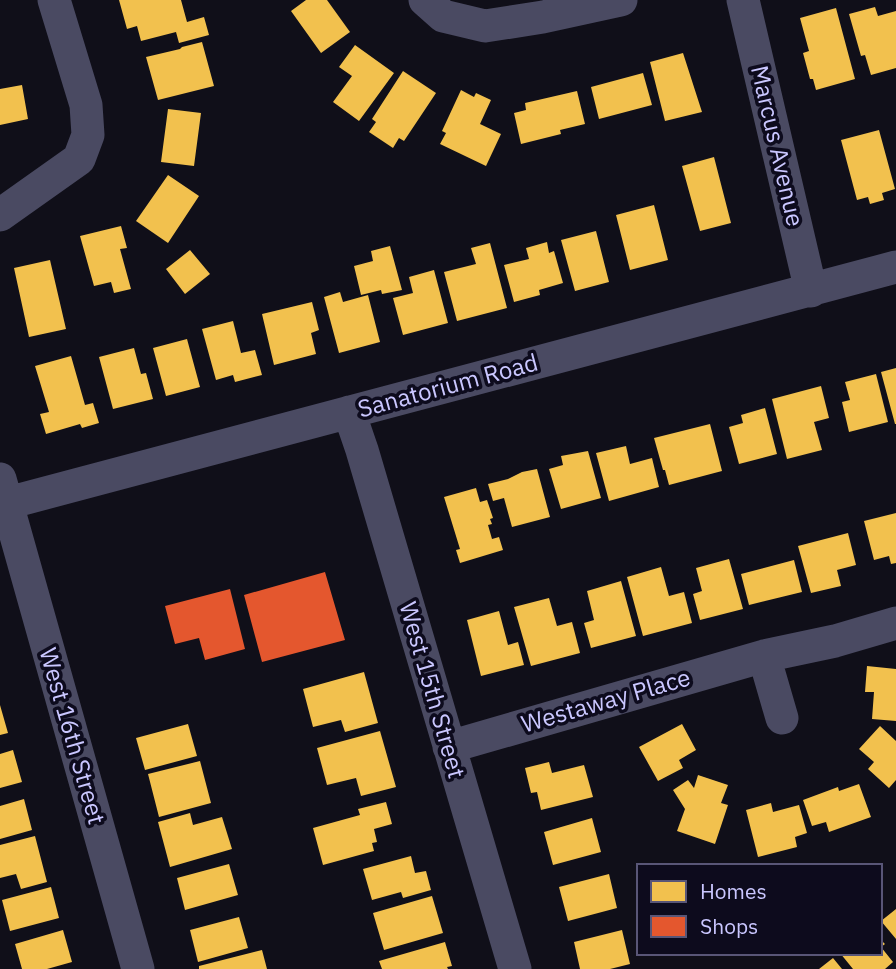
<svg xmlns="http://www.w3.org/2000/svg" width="896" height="969" font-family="'IBM Plex Sans',sans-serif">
<rect width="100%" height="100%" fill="#100f19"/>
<path fill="#f2c14e" d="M119 0H181L187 22 204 17 209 35 179 43 176 32 141 41 137 26 127 29Z
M306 0H327L350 32 321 53 291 11Z
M875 7 878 16 896 11V68L871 75 865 55 861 56 849 14Z
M836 8 855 79 816 90 813 79H810L803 53 809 51 800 18Z
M202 42 214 86 158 100 146 57 180 49 182 47Z
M355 45 394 73 359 121 333 102 352 76 339 67Z
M683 53 702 112 665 121 650 62Z
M403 71 436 93 404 141 399 138 393 148 369 132 376 122 372 119Z
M643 73 652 105 599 119 591 87Z
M22 85 28 119 0 125V89Z
M461 90 474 97 476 93 491 100 480 124 501 134 486 166 440 144 446 133 442 131Z
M577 91 585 124 560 130 561 134 521 144 514 113 526 110 525 103Z
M168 109 201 113 194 166 161 162Z
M879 130 895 189 882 193 884 200 870 204 868 197 857 200 841 140Z
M714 157 731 223 700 231 682 166Z
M168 175 199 196 168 243 136 221Z
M654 205 668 260 630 270 616 215Z
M121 226 127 248 120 249 131 289 114 293 111 282 94 286 80 236Z
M596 231 609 282 575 291 561 240Z
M547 242 549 253 554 251 563 283 539 290 540 295 514 302 504 265 529 259 526 248Z
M490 243 507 308 457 321 444 272 476 264 471 248Z
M390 246 402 290 382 294 381 290 361 295 354 266 373 261 371 251Z
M190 250 210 274 185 294 166 269Z
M50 260 66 329 29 337 14 268Z
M434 270 448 323 403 335 393 298 413 293 409 277Z
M340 292 343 302 368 295 380 342 339 353 324 297Z
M312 302 319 330 311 333 316 354 274 365 262 314Z
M233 321 241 353 255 350 262 375 235 382 233 375 216 380 202 329Z
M187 339 200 387 166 396 153 348Z
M134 348 141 374 146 373 153 399 113 409 99 357Z
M71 356 85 405 93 403 99 423 82 428 80 424 46 434 40 414 49 412 35 366Z
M896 368V424H895L881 372Z
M876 374 888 422 849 432 842 402 850 400 845 382Z
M821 386 829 418 814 422 822 450 787 459 772 399Z
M765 408 777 454 739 464 729 427 743 423 741 415Z
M710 424 722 471 669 485 665 470H663L654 438Z
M626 446 630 464 652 458 659 487 609 501 596 453Z
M588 451 601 498 561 509 549 469 563 465 561 456Z
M537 469 550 517 512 527 504 498 493 501 488 484 508 479 522 472Z
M476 488 480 502 487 500 493 518 490 519 492 524 488 525 492 539 499 537 503 550 460 563 456 550 460 549 444 497Z
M896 513V563L891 564 889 556 874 560 864 521Z
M848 533 856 565 837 570 841 586 811 593 798 546Z
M729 559 743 609 700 620 693 594 702 591 696 568Z
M794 560 802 592 749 605 741 574Z
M661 567 669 596 684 592 692 623 643 636 627 577Z
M621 581 636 636 591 648 584 623 594 620 587 591Z
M549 598 557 626 572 622 580 653 531 666 514 607Z
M499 611 508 645 518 642 524 665 481 676 467 620Z
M867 666 896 669V721L872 719 874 692H865Z
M364 672 378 723 345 732 341 720 313 727 303 689Z
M0 705 8 733 0 735Z
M188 724 197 756 145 770 136 738Z
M682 724 696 750 679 760 683 768 658 781 639 747Z
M880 726 896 741V780L889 788 868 769 874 762 859 749Z
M380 731 396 787 361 796 356 778 327 785 317 748Z
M13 750 22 782 0 788V754Z
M200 761 211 803 159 817 148 774Z
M549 762 552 773 584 765 593 797 541 810 537 792 531 793 525 768Z
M698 775 728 785 721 803 728 805 715 844 677 831 685 809 673 790 688 780 694 788Z
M859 784 871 817 829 832 826 822 812 826 803 800 838 787 839 791Z
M24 799 32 830 0 839V806Z
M386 802 392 824 374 829 377 842 372 843 374 851 323 865 313 828 360 815 358 809Z
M771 803 773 812 799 805 807 833 795 837 797 847 758 857 746 810Z
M190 813 193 825 222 817 232 849 170 867 158 822Z
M592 818 601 852 553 865 544 832Z
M35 836 47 882 21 889 16 874 0 878V845Z
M411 856 415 873 426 871 431 890 403 898 401 892 372 900 363 869Z
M229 864 238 895 185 910 177 878Z
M609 874 617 908 568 921 559 887Z
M51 887 59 918 10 931 2 900Z
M432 896 443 933 384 950 373 913Z
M896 909V939L881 921Z
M239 917 248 948 198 962 190 930Z
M63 930 72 962 47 969H22L15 944Z
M622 930 630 964 610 969H580L574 942Z
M880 939 885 944 881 947 893 962 885 969H853L840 953H880Z
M445 942 452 966 447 967 448 969H382L379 961Z
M262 950 267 969H199V966Z
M833 958 842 969H819Z"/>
<path fill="#e4572e" d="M325 572 345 640 262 662 244 595Z
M230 589 245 649 205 660 199 638 175 644 165 606Z"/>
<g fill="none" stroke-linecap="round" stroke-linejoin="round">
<path stroke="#4a4a62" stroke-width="33" d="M425 0 443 16 485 26 543 17 621 0
M743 0 811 291
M0 215 79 159 88 135 86 105 54 0
M349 412 362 450 515 969
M0 479 138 969
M0 505 896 267
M764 656 782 718
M449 747 764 656 835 641 896 623"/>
</g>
<g text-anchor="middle" stroke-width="7" stroke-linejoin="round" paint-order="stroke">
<g font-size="24" fill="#cac7ff" stroke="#0d0b1d">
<text transform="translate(777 146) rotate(77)" y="8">Marcus Avenue</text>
<text transform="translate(448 386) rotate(-15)" y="8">Sanatorium Road</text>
<text transform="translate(432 690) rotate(74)" y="8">West 15th Street</text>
<text transform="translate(606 701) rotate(-16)" y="8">Westaway Place</text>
<text transform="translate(72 736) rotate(74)" y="8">West 16th Street</text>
</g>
</g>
<rect x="637" y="864" width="245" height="91" fill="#0d0b1d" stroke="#595677" stroke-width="2"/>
<rect x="651" y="881" width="35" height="21" fill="#f2c14e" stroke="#595677" stroke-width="2"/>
<text x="700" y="899" font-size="21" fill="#cac7ff">Homes</text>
<rect x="651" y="916" width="35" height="21" fill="#e4572e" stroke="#595677" stroke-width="2"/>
<text x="700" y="934" font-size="21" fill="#cac7ff">Shops</text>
</svg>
